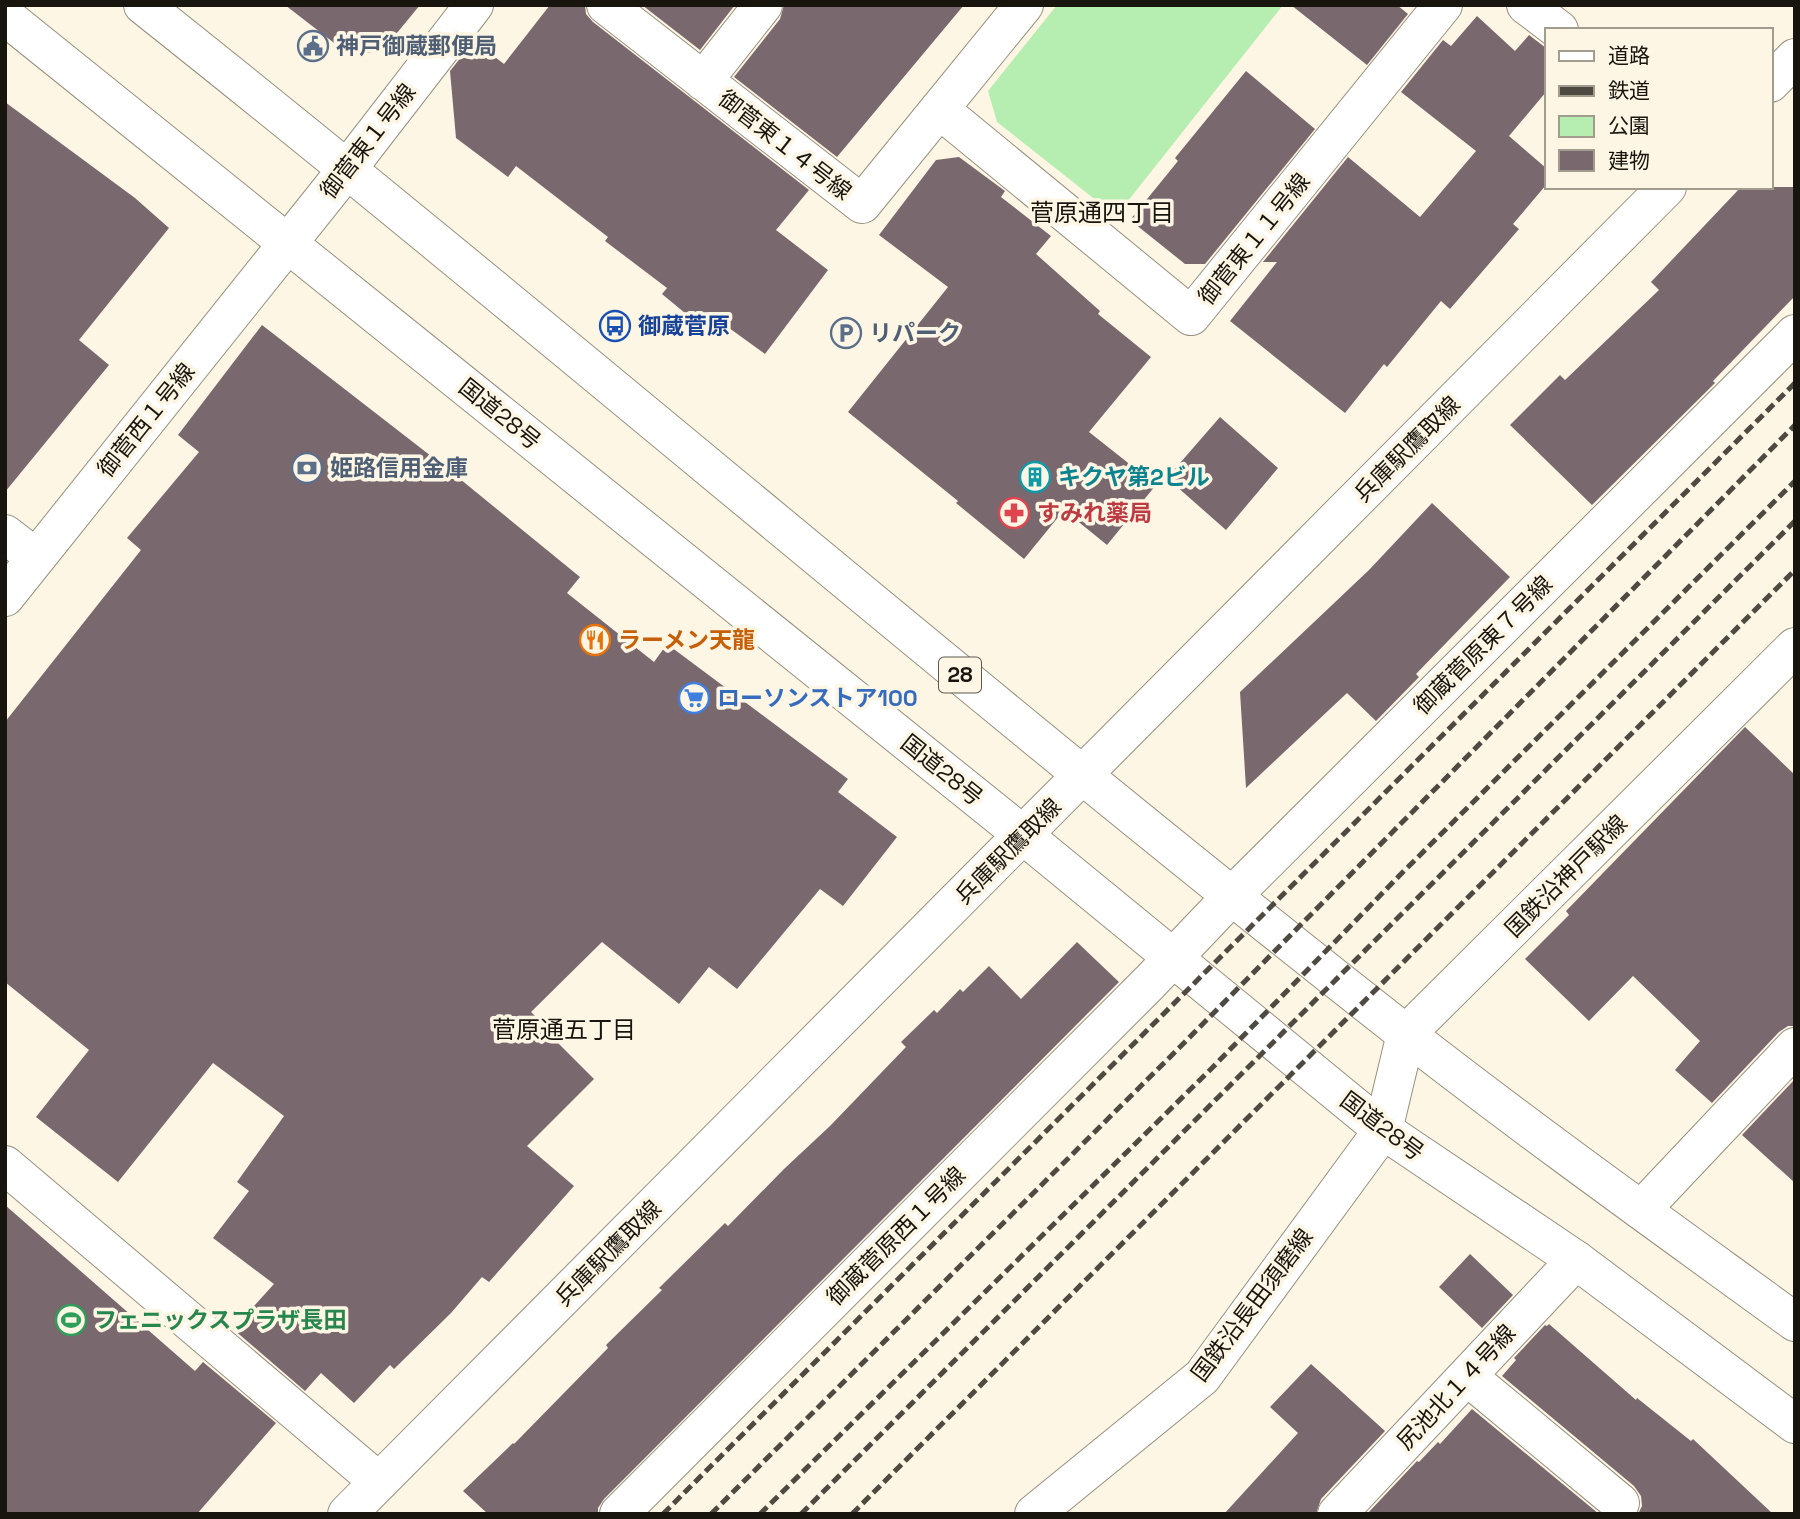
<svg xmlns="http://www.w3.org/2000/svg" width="1800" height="1519" font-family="'Space Grotesk','Noto Sans JP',sans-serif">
<rect width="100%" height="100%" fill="#fef6e4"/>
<path fill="#b6edb1" d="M1057 5H1283L1116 216 997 122 988 91Z"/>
<path fill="#7a686f" d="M285 5H420L383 50 351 56Z
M550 5H585L586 14 593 22 809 190 776 230 828 270 765 354 707 312 697 323 662 294 667 288 605 241 608 237 516 166 508 177 456 138 450 71 474 41 504 64Z
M642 5H735L700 50Z
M784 5H964L837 157 734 77 780 19Z
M1291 5H1397L1408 14 1367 65Z
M1477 16 1515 51 1529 35 1546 48V92L1509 136 1546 168V185L1513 224 1519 229 1450 309 1441 301 1387 367 1384 364 1345 413 1230 321 1277 262H1263L1348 157 1420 217 1476 151 1401 92 1443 40 1451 46Z
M1246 71 1315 129 1205 264H1185L1130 220 1178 161 1175 158Z
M5 102 135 198 169 228 79 340 109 365 5 492Z
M959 157 1005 191 1001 197 1051 236 1036 254 1100 311 1098 314 1151 357 1089 432 1156 485 1107 545 1064 510 1024 559 956 503 958 501 848 412 948 287 879 235 936 160Z
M1741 187H1795V296L1713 381 1715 383 1592 505 1510 425 1560 375 1565 380 1659 290 1651 282Z
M262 325 449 470 580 577 567 593 654 662 667 644 848 779 838 792 897 837 843 906 820 889 737 989 709 967 679 1004 602 942 531 1012 535 1016 533 1018 594 1079 527 1146 574 1186 489 1282 482 1277 451 1313 394 1369 390 1365 354 1403 321 1373 305 1391 233 1329 274 1284 213 1238 249 1191 237 1182 284 1116 213 1063 118 1182 36 1117 89 1050 5 982V722L141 550 127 538 199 452 178 435Z
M1220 417 1278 468 1226 530 1167 478Z
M1432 503 1510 577 1416 674 1419 677 1376 721 1347 693 1246 788 1240 692 1369 570Z
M1745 727 1795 775V1026H1788L1779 1032 1712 1103 1675 1070 1700 1041 1633 976 1589 1021 1525 959 1569 915 1566 911Z
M1077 942 1119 982 604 1499 598 1508V1514H488L463 1491 513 1443 514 1444 608 1348 606 1345 662 1290 659 1288 725 1223 728 1226 784 1169 830 1126 906 1047 901 1042 934 1010 937 1013 960 989 963 992 989 966 1021 999Z
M1795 1079V1183L1742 1135Z
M5 1205 195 1371 203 1362 276 1423 197 1514H5Z
M1470 1254 1513 1295 1482 1328 1439 1287Z
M1549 1324 1636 1400 1637 1398 1691 1441 1693 1439 1773 1514H1638L1642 1506 1641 1496 1634 1486 1502 1376 1516 1360 1514 1358 1545 1325 1547 1326Z
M1311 1364 1385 1431 1321 1499 1316 1514H1224L1298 1433 1270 1407Z
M1472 1409 1599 1514H1367L1417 1461 1419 1462 1438 1442 1440 1444Z"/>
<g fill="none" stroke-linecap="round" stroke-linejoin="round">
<g stroke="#96907f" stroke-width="40">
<path id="minor" d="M606 5 862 204 1024 5
M1526 5 1559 30
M703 81 763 5
M1770 83 1795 58
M939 109 1191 316 1443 5
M5 534 36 558
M5 597 348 168 474 5
M5 1165 379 1482
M1641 1210 1795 1047
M1467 1376 1620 1503
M347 1514 1667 187
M619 1514 1150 982 1232 896 1795 334
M1034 1514 1202 1377 1383 1130 1406 1034 1795 647
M1337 1514 1576 1260"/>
</g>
<g stroke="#96907f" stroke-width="40">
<path id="highway" d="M143 5C567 342 976 697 1402 1031 1530 1131 1663 1226 1795 1322
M5 16 1023 835 1383 1130 1576 1260 1795 1424"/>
</g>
<use href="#minor" stroke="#fff" stroke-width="38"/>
<use href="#highway" stroke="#fff" stroke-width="38"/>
<path stroke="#4e4941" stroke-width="5" stroke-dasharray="10 5" stroke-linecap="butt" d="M663 1514 1795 383
M711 1514 1174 1053 1795 425
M760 1514 1210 1070 1400 875 1795 481
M801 1514 1795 521
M852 1514 1795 570"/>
</g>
<defs>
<g id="civic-ring" transform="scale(1.575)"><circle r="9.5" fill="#fef6e4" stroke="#5c6f8a" stroke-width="1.5"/><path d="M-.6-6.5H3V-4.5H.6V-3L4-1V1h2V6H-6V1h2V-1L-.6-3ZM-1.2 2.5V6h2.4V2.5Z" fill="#5c6f8a"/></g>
<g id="bus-ring" transform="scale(1.575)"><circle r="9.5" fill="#fef6e4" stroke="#1a4fb4" stroke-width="1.5"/><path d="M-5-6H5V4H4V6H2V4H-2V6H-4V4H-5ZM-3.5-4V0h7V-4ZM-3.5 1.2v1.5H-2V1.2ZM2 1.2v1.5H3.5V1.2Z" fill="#1a4fb4"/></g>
<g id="parking-ring" transform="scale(1.575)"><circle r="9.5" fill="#fef6e4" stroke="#5c6f8a" stroke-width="1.5"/><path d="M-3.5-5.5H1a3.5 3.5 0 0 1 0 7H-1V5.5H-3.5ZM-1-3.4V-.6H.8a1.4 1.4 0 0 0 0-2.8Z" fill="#5c6f8a"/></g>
<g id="bank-ring" transform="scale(1.575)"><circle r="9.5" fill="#fef6e4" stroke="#5c6f8a" stroke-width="1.5"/><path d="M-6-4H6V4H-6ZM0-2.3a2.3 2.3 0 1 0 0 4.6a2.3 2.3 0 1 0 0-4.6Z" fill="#5c6f8a"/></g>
<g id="building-ring" transform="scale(1.575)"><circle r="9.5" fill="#fef6e4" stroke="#0f9aa8" stroke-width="1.5"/><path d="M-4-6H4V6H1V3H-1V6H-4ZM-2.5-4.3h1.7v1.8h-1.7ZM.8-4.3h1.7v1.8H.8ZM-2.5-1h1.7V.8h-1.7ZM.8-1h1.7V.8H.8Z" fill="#0f9aa8"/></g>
<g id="pharmacy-ring" transform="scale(1.575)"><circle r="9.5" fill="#fef6e4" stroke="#e0444e" stroke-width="1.5"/><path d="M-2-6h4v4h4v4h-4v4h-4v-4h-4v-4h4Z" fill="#e0444e"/></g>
<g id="restaurant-ring" transform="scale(1.575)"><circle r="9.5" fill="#fef6e4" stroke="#e8710a" stroke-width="1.5"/><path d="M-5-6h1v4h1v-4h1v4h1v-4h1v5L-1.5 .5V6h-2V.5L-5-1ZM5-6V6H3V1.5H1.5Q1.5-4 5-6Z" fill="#e8710a"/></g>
<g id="supermarket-ring" transform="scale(1.575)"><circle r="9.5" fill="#fef6e4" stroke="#3f7fe0" stroke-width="1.5"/><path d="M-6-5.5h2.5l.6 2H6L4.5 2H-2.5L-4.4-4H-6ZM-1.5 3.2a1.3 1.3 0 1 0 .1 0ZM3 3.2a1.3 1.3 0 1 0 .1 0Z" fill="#3f7fe0"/></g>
<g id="stadium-ring" transform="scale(1.575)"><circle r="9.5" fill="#fef6e4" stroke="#2e9e5b" stroke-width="1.5"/><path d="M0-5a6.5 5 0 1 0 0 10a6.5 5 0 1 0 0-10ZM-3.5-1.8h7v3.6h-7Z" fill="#2e9e5b"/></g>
</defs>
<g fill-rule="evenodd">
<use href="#civic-ring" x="313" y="46"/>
<use href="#bus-ring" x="615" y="326"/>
<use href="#parking-ring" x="846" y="333"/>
<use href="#bank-ring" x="307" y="468"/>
<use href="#building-ring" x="1035" y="477"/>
<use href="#pharmacy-ring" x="1014" y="513"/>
<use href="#restaurant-ring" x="595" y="640"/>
<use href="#supermarket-ring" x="694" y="698"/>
<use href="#stadium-ring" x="71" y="1320"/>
</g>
<g text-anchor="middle" stroke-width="7" stroke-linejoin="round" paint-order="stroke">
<rect fill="#fef6e4" stroke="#5d584f" stroke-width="2" x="939" y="657.5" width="42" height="35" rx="5"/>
<g font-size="21" font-weight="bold" fill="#18150f">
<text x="960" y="682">28</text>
</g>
<g font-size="23" font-weight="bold" fill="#4e5e75" stroke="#fef6e4" text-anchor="start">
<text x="336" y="54">神戸御蔵郵便局</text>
<text x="869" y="341">リパーク</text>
<text x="330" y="476">姫路信用金庫</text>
</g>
<g font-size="23" fill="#18150f" stroke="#fef6e4">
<text transform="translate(368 141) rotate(-52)" y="8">御菅東１号線</text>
<text transform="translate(785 145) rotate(38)" y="8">御菅東１４号線</text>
<text transform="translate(1254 239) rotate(-51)" y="8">御菅東１１号線</text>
<text transform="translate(500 414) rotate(39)" y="8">国道28号</text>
<text transform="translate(146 420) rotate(-51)" y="8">御菅西１号線</text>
<text transform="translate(1407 449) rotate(-45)" y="8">兵庫駅鷹取線</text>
<text transform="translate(1483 645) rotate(-45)" y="8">御蔵菅原東７号線</text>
<text transform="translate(942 770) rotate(39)" y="8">国道28号</text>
<text transform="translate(1008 851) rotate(-45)" y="8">兵庫駅鷹取線</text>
<text transform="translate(1566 876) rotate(-45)" y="8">国鉄沿神戸駅線</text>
<text transform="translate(1382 1126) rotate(37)" y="8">国道28号</text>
<text transform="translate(896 1236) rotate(-45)" y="8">御蔵菅原西１号線</text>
<text transform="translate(608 1253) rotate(-45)" y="8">兵庫駅鷹取線</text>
<text transform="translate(1252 1305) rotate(-53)" y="8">国鉄沿長田須磨線</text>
<text transform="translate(1456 1387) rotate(-47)" y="8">尻池北１４号線</text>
</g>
<g font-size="23" font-weight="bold" fill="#164399" stroke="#fef6e4" text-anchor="start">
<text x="638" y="334">御蔵菅原</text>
</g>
<g font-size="23" font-weight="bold" fill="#0d838f" stroke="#fef6e4" text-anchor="start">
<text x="1058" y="485">キクヤ第2ビル</text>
</g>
<g font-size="23" font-weight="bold" fill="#be3a42" stroke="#fef6e4" text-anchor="start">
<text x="1037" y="521">すみれ薬局</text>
</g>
<g font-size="23" font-weight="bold" fill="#c56008" stroke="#fef6e4" text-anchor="start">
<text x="618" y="648">ラーメン天龍</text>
</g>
<g font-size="23" font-weight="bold" fill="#366cbe" stroke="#fef6e4" text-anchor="start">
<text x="717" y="706">ローソンストア100</text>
</g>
<g font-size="23" font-weight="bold" fill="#27864d" stroke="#fef6e4" text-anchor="start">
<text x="94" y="1328">フェニックスプラザ長田</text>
</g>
<g font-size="24" fill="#18150f" stroke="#fef6e4">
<text x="1102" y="221">菅原通四丁目</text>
<text x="564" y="1038">菅原通五丁目</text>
</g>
</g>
<rect width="1800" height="1519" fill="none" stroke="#18150f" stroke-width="14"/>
<rect x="1545" y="28" width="228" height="161" fill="#fef6e4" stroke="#a29c8f" stroke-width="2"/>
<rect x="1559" y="51" width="35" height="10" fill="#ffffff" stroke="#a29c8f" stroke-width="2"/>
<text x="1608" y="63" font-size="21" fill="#18150f">道路</text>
<rect x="1559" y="86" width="35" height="10" fill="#4e4941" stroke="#a29c8f" stroke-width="2"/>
<text x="1608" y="98" font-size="21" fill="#18150f">鉄道</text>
<rect x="1559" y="116" width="35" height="21" fill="#b6edb1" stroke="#a29c8f" stroke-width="2"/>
<text x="1608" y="133" font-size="21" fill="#18150f">公園</text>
<rect x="1559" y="150" width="35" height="21" fill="#7a686f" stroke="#a29c8f" stroke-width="2"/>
<text x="1608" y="168" font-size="21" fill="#18150f">建物</text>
</svg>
